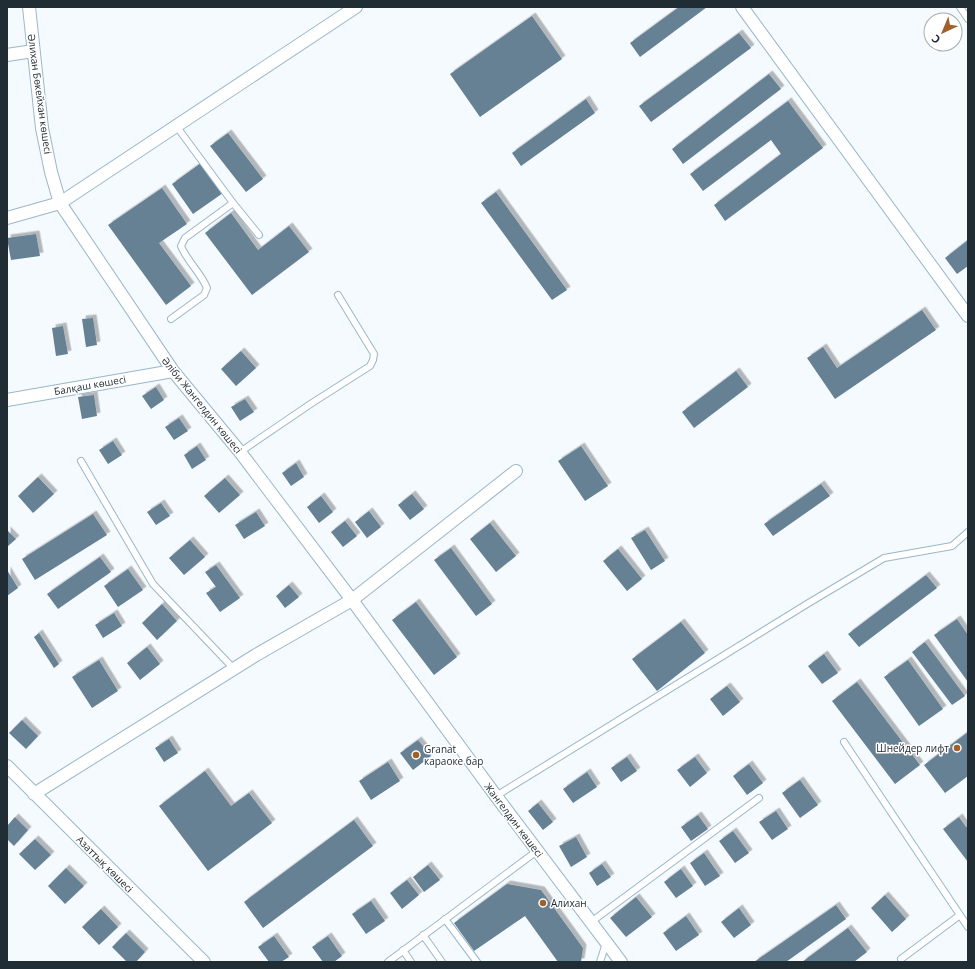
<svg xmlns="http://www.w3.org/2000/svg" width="975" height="969" font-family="'Open Sans',sans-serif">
<defs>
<filter id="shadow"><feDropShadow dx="3.5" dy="-3.5" stdDeviation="0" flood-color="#0004"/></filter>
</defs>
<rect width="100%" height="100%" fill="#f4fafe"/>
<path fill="#658193" filter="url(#shadow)" d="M679 7H707L640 57 630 43Z
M532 16 562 59 480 117 450 74Z
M739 33 751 48 651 122 639 106Z
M769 74 781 89 683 164 672 149Z
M586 99 595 113 521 166 512 153Z
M788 101 823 148 725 221 714 205 781 154 771 140 703 191 690 174Z
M228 133 263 179 246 192 210 146Z
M201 163 223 193 193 214 172 184Z
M162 188 187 224 159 243 191 286 166 305 108 225Z
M496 192 567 290 552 300 481 203Z
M231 213 258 250 289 226 309 252 252 295 205 233Z
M36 234 40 256 11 260 7 238Z
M968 240V266L957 274 945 258Z
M922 310 936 330 835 399 807 358 823 347 837 368Z
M93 318 97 345 86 347 82 319Z
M63 326 68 354 56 356 52 328Z
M241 351 256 368 236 386 221 369Z
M736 371 748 387 694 428 682 412Z
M156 387 164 400 151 409 142 396Z
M94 395 97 416 82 419 78 397Z
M245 399 254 412 240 421 231 407Z
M179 418 188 431 174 440 165 427Z
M113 441 122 455 108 464 99 450Z
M197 446 206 460 192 469 184 455Z
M581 446 608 486 585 501 558 461Z
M296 463 304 477 291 486 282 473Z
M38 477 54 494 33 513 18 496Z
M225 478 240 495 219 513 204 496Z
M821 484 830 496 773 536 764 524Z
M412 494 424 509 410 520 398 505Z
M321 496 333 512 319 523 307 507Z
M161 503 170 516 156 525 147 512Z
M369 511 381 527 367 538 355 522Z
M256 512 265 526 244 539 235 525Z
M93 514 107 535 35 580 22 559Z
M345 521 357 536 343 547 331 532Z
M490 523 516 556 496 572 470 539Z
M7 530 16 539 7 547Z
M645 530 665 561 651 570 631 538Z
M190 540 205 557 184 575 169 558Z
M451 548 492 604 476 616 434 560Z
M618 549 642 579 627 591 603 561Z
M100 557 111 572 58 609 47 594Z
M216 565 240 598 220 612 206 593 216 587 205 572Z
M128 569 143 590 118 607 104 586Z
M7 570 18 588 7 596Z
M926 575 937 588 859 647 848 634Z
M289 585 299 597 285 608 276 596Z
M416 602 457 657 434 675 392 620Z
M162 604 177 621 157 640 142 623Z
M114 613 122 626 103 638 95 625Z
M957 619 968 635V682L934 635Z
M681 622 705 653 657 691 632 659Z
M39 633 59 664 54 668 34 637Z
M925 642 965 696 952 705 912 652Z
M147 647 160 664 140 680 127 663Z
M824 654 838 673 822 684 808 666Z
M99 660 118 691 92 708 72 677Z
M908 660 943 709 919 726 884 677Z
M857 682 920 765 895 784 832 701Z
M727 686 740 702 723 716 710 699Z
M22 720 38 736 26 749 9 733Z
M968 732V776L945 793 924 765Z
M169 739 178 753 164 762 155 748Z
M418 740 431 756 413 770 400 753Z
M627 757 637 771 621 782 611 768Z
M695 757 707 773 690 787 677 770Z
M388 762 400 781 371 800 359 781Z
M749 764 763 783 747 795 733 776Z
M205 771 231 806 249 793 272 823 208 871 159 806Z
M587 772 597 787 573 803 563 789Z
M800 780 818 805 800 818 782 793Z
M538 803 553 822 543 830 528 811Z
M776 811 788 829 772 840 759 822Z
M698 815 708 829 691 841 681 827Z
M15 817 28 830 14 846 7 839V826Z
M959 817 966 827 968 826V862L943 829Z
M354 820 373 846 263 928 244 902Z
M733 831 749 853 735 863 719 841Z
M576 837 587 857 571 867 559 846Z
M35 839 51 855 35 870 19 854Z
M704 853 720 876 705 886 690 863Z
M602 864 611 877 597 886 589 873Z
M428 865 440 880 424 892 413 877Z
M66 868 84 886 65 904 48 886Z
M681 869 693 886 676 898 664 882Z
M407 880 419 895 402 909 390 893Z
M507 884 541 890 583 948 581 962H558L525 916 474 951 454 923Z
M885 895 906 919 892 932 871 908Z
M636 897 652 917 626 937 610 918Z
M371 901 385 921 366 934 352 914Z
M836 905 846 919 786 962H754Z
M739 908 751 925 734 938 721 922Z
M101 909 118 927 99 945 82 927Z
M686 916 699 935 676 951 663 933Z
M848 928 867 952 854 962H802Z
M126 933 145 952 136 962H127L112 947Z
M274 936 289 957 281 962H269L258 947Z
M328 936 342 956 334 962H323L312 947Z"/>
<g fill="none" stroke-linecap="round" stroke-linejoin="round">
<g stroke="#9ab7ca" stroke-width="8">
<path id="lane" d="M960 7 968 19
M177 127 233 203 259 235
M171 319 204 295 207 288C201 273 187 261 181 246L185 238 233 203
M240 452 312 403 370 366 373 360 374 354 338 295
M81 461 153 584 234 669
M844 742 968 927
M496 796 807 604 884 558 952 546 968 532
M445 919 477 962
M591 922 759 798
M423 935 442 962
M403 950 411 962
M901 959 960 915
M388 962 537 851
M600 962 606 943"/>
</g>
<g stroke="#9ab7ca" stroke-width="14">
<path id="street" d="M29 7 42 128 51 172 60 203 173 371 240 452 352 600 496 796 621 962
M742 7 968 316
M7 55 33 51
M7 218 60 203 356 7
M7 400 173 371
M7 766 204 962
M34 794 256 655 352 600 516 471"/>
</g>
<use href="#lane" stroke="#fff" stroke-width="6"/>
<use href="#street" stroke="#fff" stroke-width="12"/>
</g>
<g fill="#a06029" stroke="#fff" stroke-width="1.5">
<circle cx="957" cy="748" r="4"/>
<circle cx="416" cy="755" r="4"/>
<circle cx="543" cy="903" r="4"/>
</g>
<g text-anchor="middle" stroke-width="3" stroke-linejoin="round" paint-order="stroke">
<g font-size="10" fill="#212d35" stroke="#fff">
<text transform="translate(40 94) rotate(82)" y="4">Әлихан Бөкейхан көшесі</text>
<text transform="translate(90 385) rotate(-10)" y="4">Балқаш көшесі</text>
<text transform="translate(202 405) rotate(51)" y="4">Әліби Жангелдин көшесі</text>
<text transform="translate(514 820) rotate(53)" y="4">Жангелдин көшесі</text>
<text transform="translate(105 864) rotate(45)" y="4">Азаттық көшесі</text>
</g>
<g font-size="10" fill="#212d35" stroke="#fff" text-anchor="start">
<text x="949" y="752" text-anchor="end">Шнейдер лифт</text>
<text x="424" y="753">Granat<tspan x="424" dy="12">караоке бар</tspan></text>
<text x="551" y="907">Алихан</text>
</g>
</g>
<rect width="975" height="969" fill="none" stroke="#212d35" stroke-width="16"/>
<g transform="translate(943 32) rotate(224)"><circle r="19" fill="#ffffff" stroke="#a6abae"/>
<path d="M0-3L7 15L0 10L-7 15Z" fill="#a06029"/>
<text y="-6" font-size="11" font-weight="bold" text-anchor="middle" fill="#212d35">С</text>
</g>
</svg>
